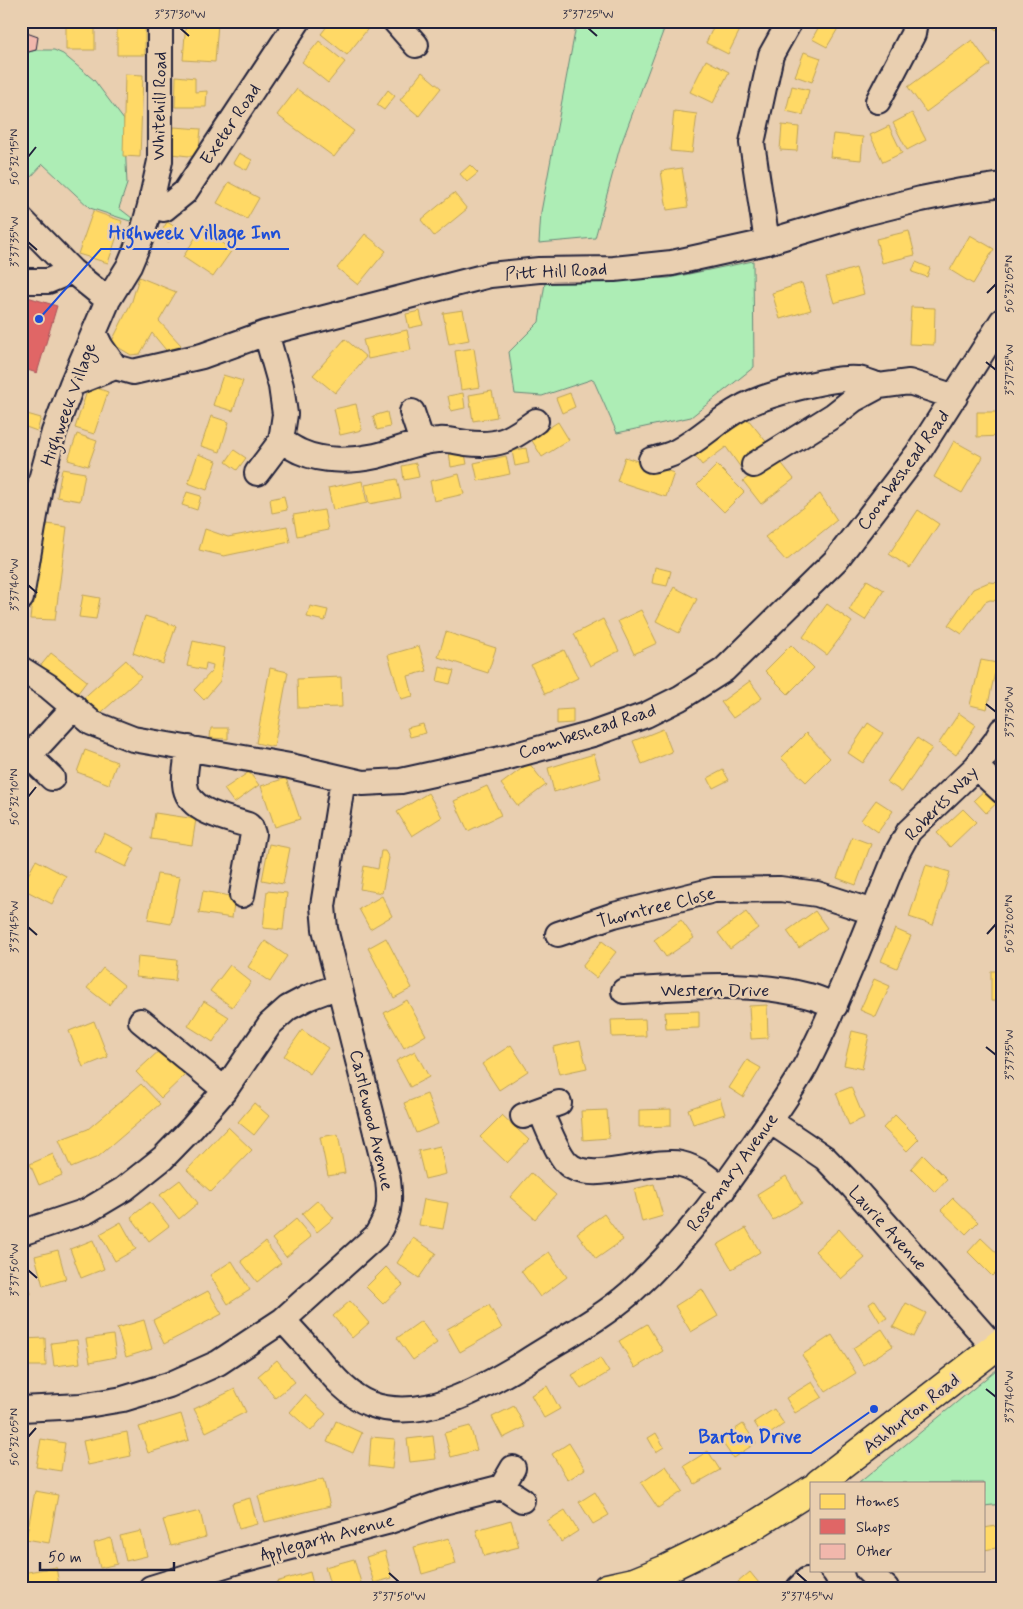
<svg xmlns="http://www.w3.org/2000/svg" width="1023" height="1609" font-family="Mynerve,sans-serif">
<rect width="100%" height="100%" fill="#e9cfb0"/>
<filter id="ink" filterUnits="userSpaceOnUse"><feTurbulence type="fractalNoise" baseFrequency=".02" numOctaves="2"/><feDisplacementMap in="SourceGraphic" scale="10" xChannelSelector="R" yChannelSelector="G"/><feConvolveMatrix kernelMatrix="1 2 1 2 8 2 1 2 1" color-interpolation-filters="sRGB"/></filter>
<g filter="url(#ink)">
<path fill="#adedb5" stroke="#688878" d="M577 21H667L620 147 595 238 539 243 541 212Z
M36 50H54L63 54 94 80 124 120 127 184 119 208 132 218 130 221 90 208 43 164 30 178 21 170V54Z
M753 261 754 367 691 417 617 433 593 379 542 396 515 394 509 352 539 322 545 283 669 278Z
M1002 1365V1504L984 1506V1483H859Z"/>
<path fill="#ffd966" stroke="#bda259" d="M66 21H95V50H66Z
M117 21H145V55H117Z
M186 21 218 23 215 62 183 60Z
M331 21H374L347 55 321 34Z
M716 21 744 22 728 54 706 43Z
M822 21H833L840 25 827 47 812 39Z
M981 21H1002V31L1001 32Z
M972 40 990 65 926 112 908 87Z
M319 41 345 62 328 83 302 62Z
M804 52 821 58 812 82 795 76Z
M706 60 729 72 713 103 690 92Z
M422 72 441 88 419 116 400 100Z
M125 74 143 75 140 157 123 156Z
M176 76 195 78V92L207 91 206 107H175Z
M792 86 809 90 803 115 786 111Z
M297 89 354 131 334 157 277 115Z
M388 90 395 96 384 110 377 105Z
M674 111 697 114 692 153 670 151Z
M912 113 926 140 907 150 893 123Z
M782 125 799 127 797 151 780 150Z
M889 126 902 153 883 162 870 135Z
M174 127 201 129 198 157 171 154Z
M833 134 863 137 861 160 830 157Z
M239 153 252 160 247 170 233 163Z
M470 165 478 173 467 182 460 174Z
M682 168 688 207 667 210 661 171Z
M229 182 259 198 247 219 217 203Z
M454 193 467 209 434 236 421 220Z
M93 211 122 221 108 263 78 254Z
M167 222 177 228 169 242 159 236Z
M201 229 232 250 213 277 183 257Z
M909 231 915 255 882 263 876 239Z
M365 234 386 251 358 285 337 268Z
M970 235 994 249 973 284 950 270Z
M916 262 930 268 927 277 912 272Z
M856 268 864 294 834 303 826 277Z
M139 277 176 292 159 321 181 345 170 355 152 333 140 354 131 355 111 343 132 301Z
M802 283 811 310 780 319 772 293Z
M911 307 935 308 934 345 909 344Z
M463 310 469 340 449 344 443 313Z
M420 311 423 325 409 328 406 314Z
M407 330 411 350 368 359 363 340Z
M345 339 366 357 335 393 313 375Z
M474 348 480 387 461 390 455 351Z
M223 375 243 381 233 411 213 405Z
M89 385 108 392 94 434 75 428Z
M492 391 497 417 473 421 469 395Z
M463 393 465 408 451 411 448 396Z
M570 393 575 407 562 413 556 398Z
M356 404 362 430 340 435 334 409Z
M387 412 390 427 377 430 373 416Z
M977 412H1002V436L977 437Z
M743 413 768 444 741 468 726 447 702 465 692 452Z
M27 414 41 418 37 431 23 426Z
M211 416 229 422 220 452 201 446Z
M558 422 569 440 542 457 531 439Z
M77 434 97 441 88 466 68 460Z
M954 441 983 457 962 493 934 477Z
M526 448 529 463 515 466 512 451Z
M464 449 467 464 451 467 449 452Z
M234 450 246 458 237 470 226 462Z
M198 454 217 461 207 490 188 483Z
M506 456 510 474 478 481 474 463Z
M776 456 794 479 761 504 743 481Z
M625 457 674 473 666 497 617 481Z
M416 463 419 477 404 480 402 466Z
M717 465 744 492 724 512 697 485Z
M62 469 85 473 80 501 57 497Z
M459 474 464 494 434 501 430 481Z
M397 479 401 498 369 504 365 485Z
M362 481 367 503 333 510 328 488Z
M187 492 201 496 197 510 182 505Z
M820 494 837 520 786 561 765 537Z
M284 496 287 510 272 513 270 499Z
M324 510 328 530 297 536 293 515Z
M918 510 939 524 910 568 889 554Z
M41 523 67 527 55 620 30 619Z
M287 526 290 542 224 556 199 550 205 529 228 537Z
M655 567 671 571 667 586 652 583Z
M867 580 884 590 865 620 849 610Z
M989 582 1002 583V601L990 600 985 602 962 634 948 625 973 589Z
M674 587 697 599 679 633 656 621Z
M83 595 100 598 96 619 79 617Z
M827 604 852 622 827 655 803 637Z
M310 606 328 610 325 621 307 617Z
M641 610 657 643 634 654 618 621Z
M145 616 176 626 163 664 133 653Z
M603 619 619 651 590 666 574 634Z
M446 632 496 648 488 673 438 657Z
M193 641 225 648 220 681 204 700 194 690 212 671 213 665 206 663 205 670 187 666Z
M791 645 814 668 788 694 765 671Z
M419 646 427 671 408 676 413 696 401 699 388 655Z
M564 650 578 678 545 694 531 665Z
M51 653 87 681 74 698 38 669Z
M126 660 141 677 94 719 79 702Z
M981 660 997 663 987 709 970 705Z
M440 667 454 671 450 684 437 681Z
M270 668 288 672 274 747 256 743Z
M341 677 342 707 298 708 297 679Z
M750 681 762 698 733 718 721 702Z
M573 709V723L557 724V710Z
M959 713 976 725 956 755 939 743Z
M868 723 883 733 863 763 848 753Z
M423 724 426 733 410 737 407 728Z
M211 728H228V739L210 738Z
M663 729 672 752 642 764 633 741Z
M806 733 830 758 806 782 781 758Z
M917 738 932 748 902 792 887 782Z
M85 750 117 762 109 784 77 772Z
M594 754 601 778 554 792 548 768Z
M529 763 546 785 518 806 501 784Z
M723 770 729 780 713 788 708 778Z
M249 772 259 785 234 803 224 789Z
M286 778 300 819 275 827 261 786Z
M487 786 501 815 468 831 454 801Z
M988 787 1000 800 986 813 974 800Z
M428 793 442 817 412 836 397 812Z
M876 800 893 811 878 832 861 820Z
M963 809 976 822 950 847 937 833Z
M155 813 196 819 192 845 151 839Z
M104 833 135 848 126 867 95 852Z
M852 837 871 844 856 885 837 878Z
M269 844 290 848 283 884 262 880Z
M381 851H385L389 858 382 893 360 889 364 866 378 869Z
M36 860 66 876 52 904 21 888Z
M926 865 950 872 933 925 909 917Z
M157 874 180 877 171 924 148 920Z
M203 891 235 897 232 918 199 913Z
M267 891 287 893 283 930 263 928Z
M382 896 392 916 370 929 359 909Z
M815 911 827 928 799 948 787 931Z
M746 912 758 928 730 949 718 933Z
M681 920 694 938 666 957 654 940Z
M895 929 911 936 897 968 881 961Z
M386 938 412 988 394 998 368 948Z
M265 941 287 956 270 982 248 967Z
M602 941 616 952 596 978 582 967Z
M138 956 177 960 175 981 136 977Z
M230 965 251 982 232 1007 210 991Z
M103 968 124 985 109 1005 87 988Z
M991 971H1002V1001H991Z
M874 979 890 986 876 1017 860 1010Z
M407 1000 426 1035 404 1048 384 1013Z
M204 1001 229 1017 213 1042 188 1026Z
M767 1005 768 1038 751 1039 749 1006Z
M699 1011V1028L666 1029 665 1012Z
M645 1019 646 1036 612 1037 611 1020Z
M94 1021 108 1057 83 1067 69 1031Z
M302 1030 328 1048 310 1074 284 1056Z
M852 1031 869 1035 862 1069 844 1065Z
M580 1041 587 1068 559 1074 553 1047Z
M511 1045 528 1071 499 1090 482 1064Z
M161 1049 185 1075 161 1098 136 1072Z
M415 1051 429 1077 410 1087 396 1061Z
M747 1060 761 1068 743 1097 729 1088Z
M141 1084 160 1104 98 1157 71 1168 59 1140 88 1129Z
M851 1087 864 1118 849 1125 836 1093Z
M427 1094 438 1124 416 1133 404 1103Z
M720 1098 725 1114 693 1124 688 1109Z
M254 1103 269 1116 254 1135 238 1122Z
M671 1109V1126L639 1127V1110Z
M607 1110 609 1138 583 1140 581 1111Z
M502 1115 529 1140 507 1163 480 1137Z
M895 1115 919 1139 907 1151 883 1128Z
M228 1127 252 1150 211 1192 187 1170Z
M338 1134 345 1173 328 1176 320 1137Z
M440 1146 446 1174 425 1179 418 1151Z
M53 1154 62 1175 39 1185 30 1164Z
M923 1155 947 1179 935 1192 911 1168Z
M531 1173 556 1195 535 1219 510 1197Z
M786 1176 802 1203 773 1220 757 1194Z
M180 1180 198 1203 179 1219 160 1195Z
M654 1184 663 1216 642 1222 634 1189Z
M953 1198 978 1222 966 1234 941 1210Z
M424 1199 448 1203 443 1229 419 1225Z
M318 1200 334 1218 317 1232 302 1214Z
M150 1202 169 1226 149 1241 131 1217Z
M604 1214 623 1240 596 1259 577 1233Z
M296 1219 311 1237 286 1257 272 1239Z
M121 1222 136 1249 115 1261 100 1234Z
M746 1228 760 1252 732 1269 717 1245Z
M839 1229 865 1258 841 1279 815 1251Z
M413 1238 436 1253 419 1278 397 1263Z
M981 1238 1002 1258V1266L992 1276 968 1252Z
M93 1240 104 1269 81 1278 70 1249Z
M265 1242 281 1263 257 1282 241 1261Z
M58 1250 66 1279 43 1286 35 1256Z
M549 1252 567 1277 540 1297 521 1271Z
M232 1261 250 1290 228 1304 210 1275Z
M24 1263 31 1294 21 1296V1264Z
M386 1267 403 1285 383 1304 366 1287Z
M702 1289 718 1316 691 1332 675 1306Z
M208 1291 222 1314 164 1344 153 1320Z
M875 1300 887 1318 880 1322 869 1304Z
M350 1301 369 1323 352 1338 333 1316Z
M906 1303 926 1313 914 1337 893 1327Z
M489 1305 502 1328 460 1352 447 1329Z
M144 1320 152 1349 126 1357 117 1328Z
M421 1321 437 1343 413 1360 397 1338Z
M647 1324 663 1351 635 1368 619 1341Z
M882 1329 893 1346 863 1365 853 1348Z
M113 1335 116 1357 90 1362 86 1339Z
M832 1335 856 1373 826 1392 802 1355Z
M45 1338 46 1366H21V1339Z
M77 1340 80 1363 54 1366 51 1343Z
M600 1358 609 1372 581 1389 572 1375Z
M277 1360 295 1382 275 1398 258 1376Z
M812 1382 822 1397 795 1413 786 1398Z
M547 1386 560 1409 544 1418 531 1395Z
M235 1389 246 1412 206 1432 194 1409Z
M305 1395 326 1414 311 1431 290 1412Z
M514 1406 525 1427 503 1438 492 1417Z
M774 1409 784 1424 764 1438 754 1422Z
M181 1414 189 1440 148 1453 139 1427Z
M336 1421 362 1433 353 1453 327 1442Z
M743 1424 756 1443 733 1458 720 1439Z
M470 1426 477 1450 451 1457 444 1433Z
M127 1432 131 1456 88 1465 83 1441Z
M656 1433 664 1447 656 1452 648 1438Z
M433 1436 436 1459 410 1462 407 1439Z
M371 1437 395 1439 392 1469 369 1466Z
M41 1439 65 1443 61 1471 36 1467Z
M569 1443 585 1469 568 1480 552 1454Z
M708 1451 720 1470 695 1484 684 1466Z
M666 1466 683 1491 658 1508 641 1483Z
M323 1479 330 1506 265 1522 258 1496Z
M35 1491 58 1495 49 1543 26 1539Z
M595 1492 609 1515 593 1524 579 1502Z
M250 1498 257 1524 239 1529 232 1503Z
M565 1510 578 1531 561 1542 547 1521Z
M200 1511 206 1537 171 1546 163 1520Z
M511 1520 519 1547 484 1556 476 1530Z
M1002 1525V1547L984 1550V1528Z
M141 1531 147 1556 126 1561 120 1536Z
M111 1538 117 1564 100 1568 94 1543Z
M449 1538 456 1564 422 1574 414 1547Z
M385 1551 392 1578 374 1583 366 1557Z
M354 1559 362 1586 331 1588 325 1567Z
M56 1567 59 1585 44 1588H24L22 1573Z
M310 1572 314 1588H277L276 1582Z
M750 1572 763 1588H731Z"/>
<path fill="#e06666" stroke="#a75259" d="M21 295 57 306 37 373 21 368 26 349 21 347Z"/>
<path fill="#f1b7ac" stroke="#22223b" d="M21 31 38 37 36 50 21 54Z"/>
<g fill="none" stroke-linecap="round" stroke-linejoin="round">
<g stroke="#22223b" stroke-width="28">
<path id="minor" d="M395 21 416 45
M878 101 913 34 915 21
M150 206 164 209 185 192 298 21
M21 219 72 271 108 300
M767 242 752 143 771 55 790 21
M21 281H48L72 271
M94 333 101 347 115 367 133 372 202 356 266 333 490 275 539 270 614 269 672 263 767 242 861 214 921 199 961 191 1002 185
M266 333 281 386 285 414 281 441C287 444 294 449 301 452 323 462 353 461 376 456 397 451 417 441 439 440 448 439 457 442 466 443 499 447 510 440 536 421
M72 384 115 367
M412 412 422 442
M651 460C659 458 669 456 676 452 699 440 717 421 739 409 763 395 830 377 857 379 865 380 872 383 879 386
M754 465 834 415 853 400 879 386 909 382 955 397
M257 473 281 441
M21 598 41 480 54 432 72 384 108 300 129 266 142 235 150 206 160 161V21
M21 669 48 686 92 723 133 739 290 766 363 783 401 781 501 759 593 734 646 715 680 698 724 670 836 560 918 453 1002 321
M189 748C187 760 184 772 185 784 187 812 226 818 248 825L251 828 253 834 242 895
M21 756H29L74 707
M29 756 52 778
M976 767 1002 791
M558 934 614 915 714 890 780 889 817 894 873 912
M624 991C683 987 751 980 809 996 818 998 826 1002 835 1006
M141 1021 225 1090
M540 1110C547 1125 555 1149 566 1162 587 1187 653 1157 681 1164 698 1168 710 1179 723 1190
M523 1116 559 1103
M770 1121 825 1158 853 1187 995 1348
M21 1233 87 1211 124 1189 163 1158 192 1128 225 1090 270 1024 288 1008 307 998 339 986
M283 1320C293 1331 304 1343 314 1354 330 1373 347 1395 370 1404 422 1423 481 1389 524 1363 559 1340 598 1321 630 1293 683 1245 721 1193 761 1134 777 1111 794 1087 807 1063 842 994 869 922 898 851L909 831 976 767 996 741 1002 730
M21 1409 81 1406 123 1399 169 1385 218 1363 283 1320 376 1236C389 1214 391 1206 388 1180L325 929 323 906 343 779
M513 1468 502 1487 522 1500
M867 1570 886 1588
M151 1588 238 1561 387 1522 440 1503 502 1487
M799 1588 807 1580 814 1588"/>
</g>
<g stroke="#22223b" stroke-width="31">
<path id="major" d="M819 1483 1002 1342
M607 1588 634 1582 666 1569 750 1528 812 1489"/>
</g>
<use href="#minor" stroke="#e9cfb0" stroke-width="24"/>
<use href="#major" stroke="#fddf80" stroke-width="28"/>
</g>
</g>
<path fill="none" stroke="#22223b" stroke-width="2" d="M180 28 189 36M588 28 597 36M28 157 36 147M28 242 37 250M987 293 996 284M986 362 996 370M28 585 37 593M986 704 996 712M28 797 36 787M28 927 37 935M987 934 996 924M986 1047 996 1055M28 1270 37 1278M986 1389 996 1397M28 1437 36 1428M389 1573 399 1582M797 1573 807 1582"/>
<g text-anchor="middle" stroke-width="5" stroke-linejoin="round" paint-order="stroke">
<g font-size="18" fill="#22223b" stroke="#e9cfb0">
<text transform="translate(159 106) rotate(-89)" y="6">Whitehill Road</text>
<text transform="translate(230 124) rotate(-56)" y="6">Exeter Road</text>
<text transform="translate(556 271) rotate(-3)" y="6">Pitt Hill Road</text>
<text transform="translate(68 404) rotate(-70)" y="6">Highweek Village</text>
<text transform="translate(903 470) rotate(-54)" y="6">Coombeshead Road</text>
<text transform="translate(587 731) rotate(-18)" y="6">Coombeshead Road</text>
<text transform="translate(941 803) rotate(-46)" y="6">Roberts Way</text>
<text transform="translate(656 907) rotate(-14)" y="6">Thorntree Close</text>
<text x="715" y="996">Western Drive</text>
<text transform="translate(372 1120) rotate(77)" y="6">Castlewood Avenue</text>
<text transform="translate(732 1172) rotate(-54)" y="6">Rosemary Avenue</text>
<text transform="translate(888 1228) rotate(48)" y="6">Laurie Avenue</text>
<text transform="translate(911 1413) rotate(-38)" y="6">Ashburton Road</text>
<text transform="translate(327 1537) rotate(-15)" y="6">Applegarth Avenue</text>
</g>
</g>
<path fill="none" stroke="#1d4ed8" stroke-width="2" d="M39 319L101 249H289M874 1409L811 1453H689"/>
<g fill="#1d4ed8" stroke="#e9cfb0" stroke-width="2">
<circle cx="39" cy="319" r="5"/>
<circle cx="874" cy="1409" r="5"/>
</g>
<g font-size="19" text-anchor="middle" font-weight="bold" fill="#1d4ed8" stroke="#e9cfb0" stroke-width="5" stroke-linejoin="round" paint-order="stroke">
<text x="195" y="239">Highweek Village Inn</text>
<text x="750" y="1443">Barton Drive</text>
</g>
<rect width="1023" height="1609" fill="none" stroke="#e9cfb0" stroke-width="55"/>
<rect x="810" y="1482" width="175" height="90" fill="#e9cfb0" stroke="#998a81"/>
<rect x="820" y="1494" width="25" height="15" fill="#ffd966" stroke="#998a81"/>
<text x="856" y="1506" font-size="15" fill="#22223b">Homes</text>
<rect x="820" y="1519" width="25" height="15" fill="#e06666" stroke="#998a81"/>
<text x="856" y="1532" font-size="15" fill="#22223b">Shops</text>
<rect x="820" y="1544" width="25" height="15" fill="#f1b7ac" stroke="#998a81"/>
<text x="856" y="1556" font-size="15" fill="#22223b">Other</text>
<path d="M40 1562v8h134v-8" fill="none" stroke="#22223b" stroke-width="2.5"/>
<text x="48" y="1562" font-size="15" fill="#22223b" stroke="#e9cfb0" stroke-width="4" paint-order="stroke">50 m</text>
<rect x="28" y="28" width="968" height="1554" fill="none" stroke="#22223b" stroke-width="2"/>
<g font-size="12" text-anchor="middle" fill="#22223b">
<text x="180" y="18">3°37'30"W</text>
<text x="588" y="18">3°37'25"W</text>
<text transform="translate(14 157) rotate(-90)" y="4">50°32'15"N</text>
<text transform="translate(14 242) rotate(-90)" y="4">3°37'35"W</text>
<text transform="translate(1009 284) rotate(-90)" y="4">50°32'05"N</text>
<text transform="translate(1009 370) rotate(-90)" y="4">3°37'25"W</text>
<text transform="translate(14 585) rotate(-90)" y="4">3°37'40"W</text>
<text transform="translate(1009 712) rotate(-90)" y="4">3°37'30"W</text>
<text transform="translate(14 797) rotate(-90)" y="4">50°32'10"N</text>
<text transform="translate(1009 924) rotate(-90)" y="4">50°32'00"N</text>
<text transform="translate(14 927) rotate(-90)" y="4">3°37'45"W</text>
<text transform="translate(1009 1055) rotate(-90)" y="4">3°37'35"W</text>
<text transform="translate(14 1270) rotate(-90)" y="4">3°37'50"W</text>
<text transform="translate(1009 1397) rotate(-90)" y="4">3°37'40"W</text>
<text transform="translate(14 1437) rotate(-90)" y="4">50°32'05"N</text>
<text x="399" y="1600">3°37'50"W</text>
<text x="807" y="1600">3°37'45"W</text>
</g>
</svg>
